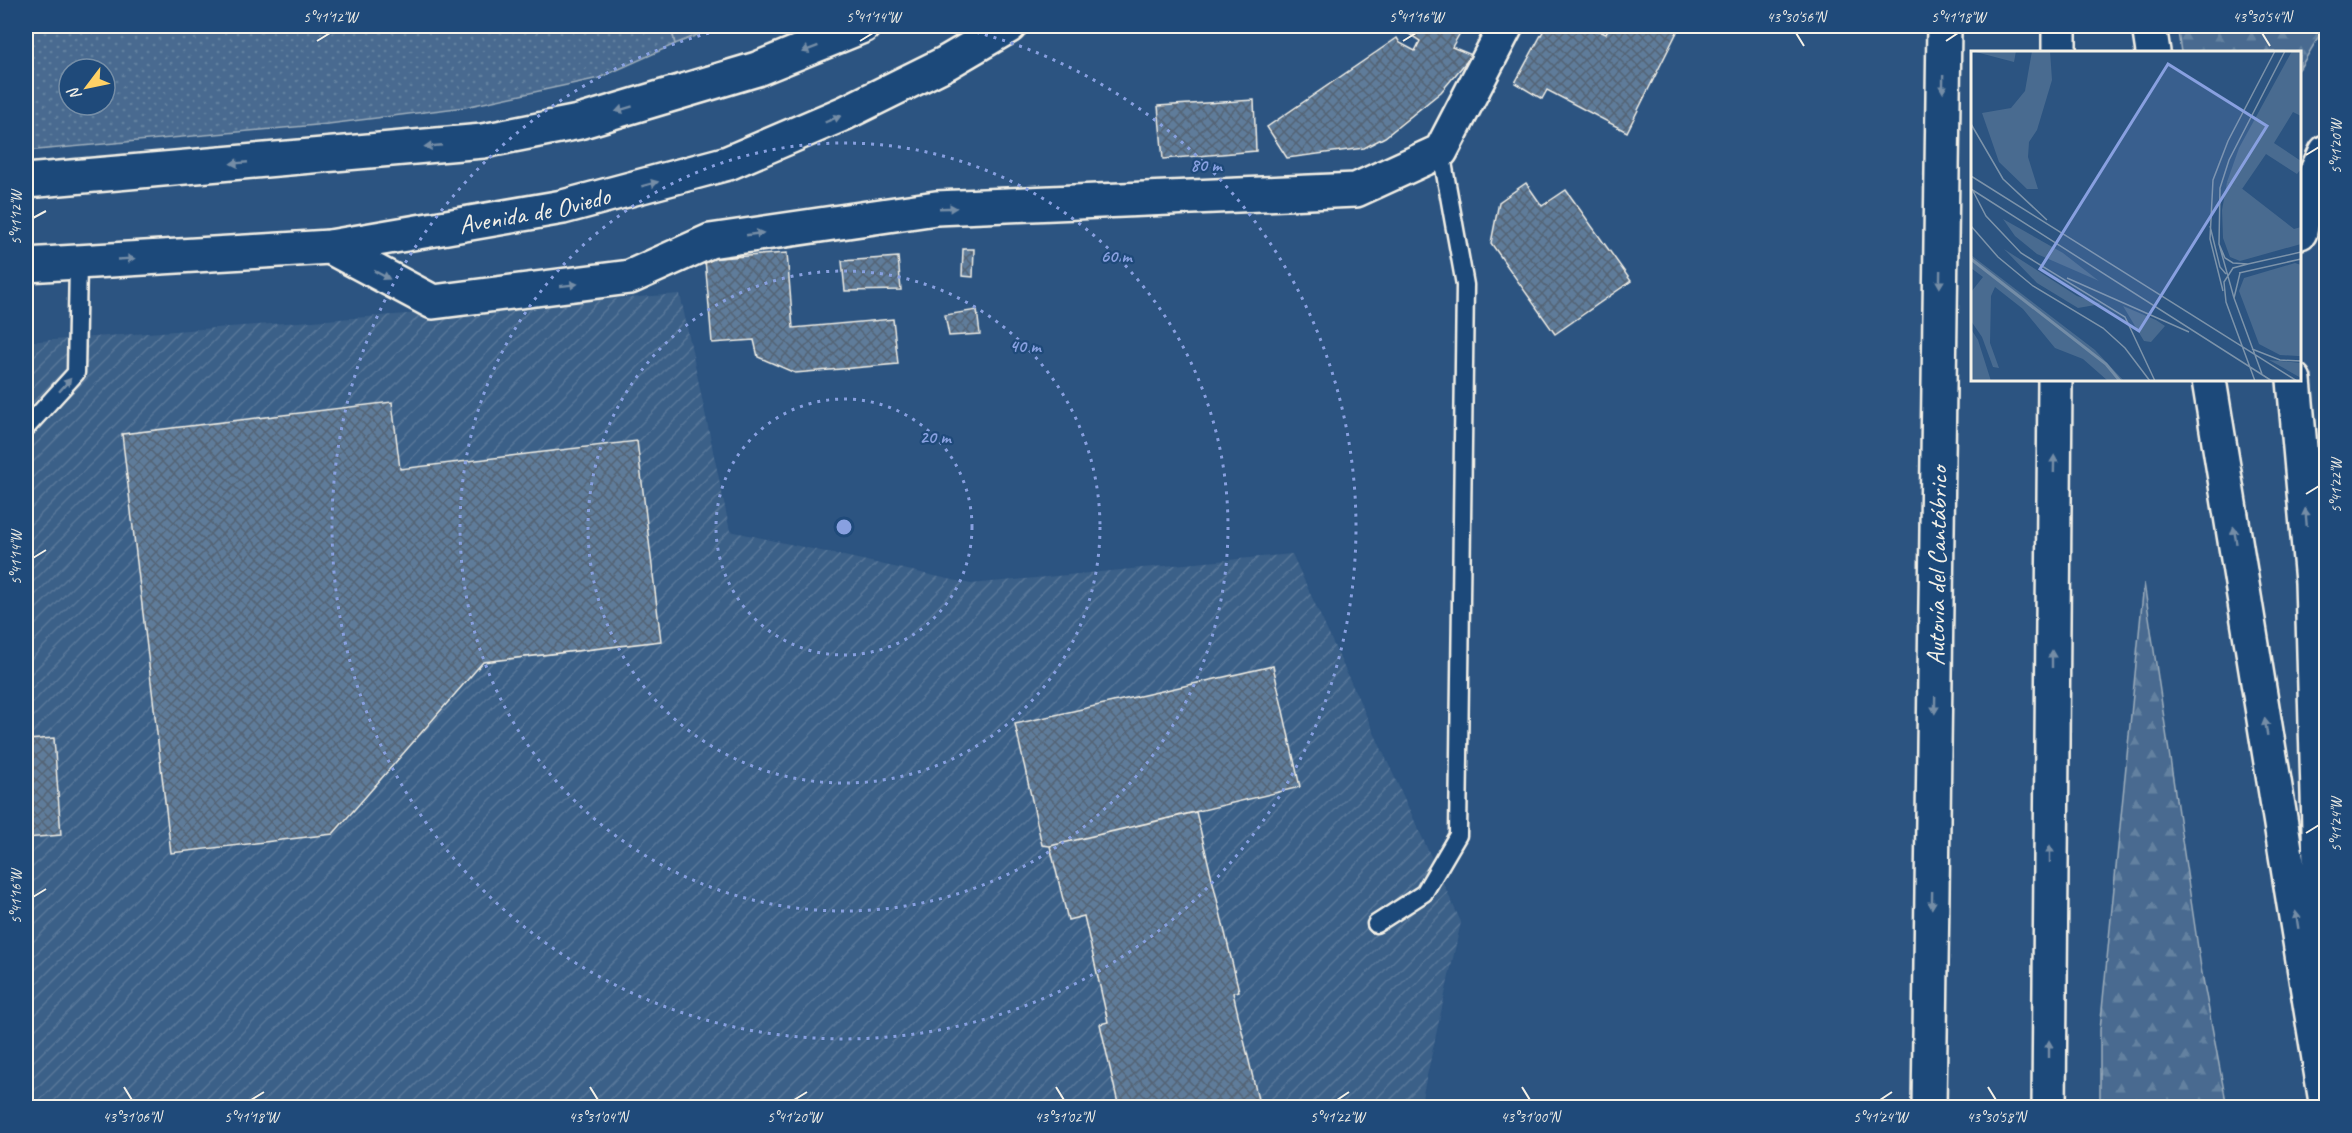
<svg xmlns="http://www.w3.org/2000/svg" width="2352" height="1133" font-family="Caveat,sans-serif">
<defs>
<pattern id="industrial-furrows" width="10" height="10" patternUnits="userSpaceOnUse" patternTransform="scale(1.5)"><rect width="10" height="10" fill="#3b6088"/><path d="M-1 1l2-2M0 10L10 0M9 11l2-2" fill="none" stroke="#587799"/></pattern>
<pattern id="grass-dots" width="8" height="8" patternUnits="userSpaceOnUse" patternTransform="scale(1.5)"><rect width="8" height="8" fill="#496b90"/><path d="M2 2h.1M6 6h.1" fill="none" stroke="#6481a0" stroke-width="1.8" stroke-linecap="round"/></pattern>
<pattern id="forest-firs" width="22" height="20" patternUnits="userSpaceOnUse" patternTransform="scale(1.5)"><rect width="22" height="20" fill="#496b90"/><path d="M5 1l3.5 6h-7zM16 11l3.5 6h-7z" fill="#6481a0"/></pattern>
<pattern id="park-crowns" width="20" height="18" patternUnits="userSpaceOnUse" patternTransform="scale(1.5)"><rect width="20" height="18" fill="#496b90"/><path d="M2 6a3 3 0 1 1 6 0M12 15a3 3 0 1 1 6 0" fill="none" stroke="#6481a0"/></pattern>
<pattern id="building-cross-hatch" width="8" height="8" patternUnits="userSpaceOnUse" patternTransform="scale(1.5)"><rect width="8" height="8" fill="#5e7b9a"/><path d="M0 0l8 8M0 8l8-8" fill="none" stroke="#556474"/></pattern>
</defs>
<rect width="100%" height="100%" fill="#2c5481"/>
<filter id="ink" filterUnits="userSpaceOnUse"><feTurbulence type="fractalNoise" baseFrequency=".0167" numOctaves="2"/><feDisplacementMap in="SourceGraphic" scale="12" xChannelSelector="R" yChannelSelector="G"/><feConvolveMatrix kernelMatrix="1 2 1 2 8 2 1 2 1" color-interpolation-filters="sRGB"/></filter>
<g filter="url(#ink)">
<path fill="url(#industrial-furrows)" d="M680 294 730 531 971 584 1292 554 1461 922 1420 1107 26 1108V342Z"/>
<path fill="url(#grass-dots)" stroke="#9eaebc" stroke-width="1.5" fill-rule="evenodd" d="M26 26H671L675 44 599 78 465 107 328 124 26 151ZM69 69H105V105H69Z"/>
<path fill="url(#forest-firs)" stroke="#9eaebc" stroke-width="1.5" d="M2177 26H2325L2300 68V52H2181Z
M2144 583 2201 968 2227 1107H2100V1030Z"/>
<path fill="url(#park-crowns)" stroke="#9eaebc" stroke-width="1.5" d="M671 26H720L675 44Z"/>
<path fill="url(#building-cross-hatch)" stroke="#f4f1e8" stroke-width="1.5" d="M1402 26H1464L1452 47 1472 55 1441 92 1385 137 1364 148 1287 158 1267 127 1397 38 1400 43 1415 51 1420 41 1400 28Z
M1546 26H1589L1606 34 1610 26H1680L1627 132 1547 90 1542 99 1515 83Z
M1254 100 1256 151 1163 159 1158 106Z
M1526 183 1542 206 1566 190 1631 281 1555 334 1491 243 1499 202Z
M963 249H974L973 277 962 276Z
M787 253 793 328 893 319 898 364 795 373 758 357 754 340 712 343 705 259Z
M898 257 901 290 845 291 842 261Z
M977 310 980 334 949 336 945 315Z
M392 402 400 469 637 441 661 641 483 662 333 834 171 853 122 434Z
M1273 666 1300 787 1050 846 1042 845 1015 724Z
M54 738 61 835 26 838V740Z
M1196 812 1239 991 1233 993 1260 1108H1119L1100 1024 1108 1022 1084 916 1068 920 1050 846Z"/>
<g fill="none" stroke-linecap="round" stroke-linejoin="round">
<g stroke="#f4f1e8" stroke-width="21">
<path id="service" d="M26 428 76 373 78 262
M1376 924 1424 893 1458 835 1465 285 1441 151"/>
</g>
<g stroke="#f4f1e8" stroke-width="38">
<path id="minor" d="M330 247 433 302 630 277 710 241 936 208 1356 190 1441 151 1506 26"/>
</g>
<g stroke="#f4f1e8" stroke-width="38">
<g id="primary">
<path d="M26 181 483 141 579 122 757 69 863 26"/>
<path id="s1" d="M26 265 330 247 563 207 728 163 845 113 946 63 1009 26"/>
</g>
</g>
<g stroke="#f4f1e8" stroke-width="38">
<g id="motorway">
<path d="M2149 26 2153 52"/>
<path d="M2059 52V26"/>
<path d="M2300 232 2308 190 2326 152"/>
<path d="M2209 380 2326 1102"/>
<path d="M2294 380 2312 582 2323 970"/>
<path id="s2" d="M1929 1108 1944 26"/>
<path d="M2049 1108 2055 380"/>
</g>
</g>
<use href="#service" stroke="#1f4a7a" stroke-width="16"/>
<use href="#minor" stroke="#1f4a7a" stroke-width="33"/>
<use href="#primary" stroke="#1f4a7a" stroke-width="33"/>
<use href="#motorway" stroke="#1f4a7a" stroke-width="33"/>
</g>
<defs><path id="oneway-solid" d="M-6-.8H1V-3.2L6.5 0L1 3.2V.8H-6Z" transform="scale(1.5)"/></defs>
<g fill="#748da6">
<use href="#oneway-solid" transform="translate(810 49) rotate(159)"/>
<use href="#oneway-solid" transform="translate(1943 84) rotate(91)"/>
<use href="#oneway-solid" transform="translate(624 109) rotate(163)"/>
<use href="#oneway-solid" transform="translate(833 119) rotate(-23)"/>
<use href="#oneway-solid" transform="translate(433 146) rotate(175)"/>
<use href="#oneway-solid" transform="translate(239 163) rotate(175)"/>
<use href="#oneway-solid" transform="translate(650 184) rotate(-15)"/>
<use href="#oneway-solid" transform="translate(948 208) rotate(-2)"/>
<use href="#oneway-solid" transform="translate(755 234) rotate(-8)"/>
<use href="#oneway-solid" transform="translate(126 259) rotate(-3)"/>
<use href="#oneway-solid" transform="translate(382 275) rotate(28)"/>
<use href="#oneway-solid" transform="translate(1940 279) rotate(91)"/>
<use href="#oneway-solid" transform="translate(569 285) rotate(-7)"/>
<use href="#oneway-solid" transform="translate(65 385) rotate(-49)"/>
<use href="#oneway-solid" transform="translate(2054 464) rotate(-89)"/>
<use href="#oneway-solid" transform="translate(2306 517) rotate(-95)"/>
<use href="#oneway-solid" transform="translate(2235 535) rotate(-100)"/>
<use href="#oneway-solid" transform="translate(2052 659) rotate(-90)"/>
<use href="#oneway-solid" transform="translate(1935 705) rotate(91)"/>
<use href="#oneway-solid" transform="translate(2266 727) rotate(-99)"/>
<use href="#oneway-solid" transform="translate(2050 854) rotate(-90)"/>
<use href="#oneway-solid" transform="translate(1932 900) rotate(91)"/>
<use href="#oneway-solid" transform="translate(2297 920) rotate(-99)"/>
<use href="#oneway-solid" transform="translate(2049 1049) rotate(-90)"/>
</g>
</g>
<path fill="none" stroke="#f4f1e8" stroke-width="2" d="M1796 33 1804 46M2262 33 2270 46M317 41 330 33M860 41 873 33M1403 41 1416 33M1946 41 1958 33M2306 155 2319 147M33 218 46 211M2306 494 2319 486M33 558 46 550M2306 833 2319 825M33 897 46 889M124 1087 132 1100M590 1087 598 1100M1056 1087 1064 1100M1522 1087 1530 1100M1988 1087 1996 1100M251 1100 264 1092M794 1100 807 1092M1337 1100 1349 1092M1880 1100 1892 1092"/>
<g fill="none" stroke="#88a0e0" stroke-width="3" stroke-dasharray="3 6">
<circle cx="844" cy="527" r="128"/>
<circle cx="844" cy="527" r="256"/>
<circle cx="844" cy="527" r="384"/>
<path d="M950 26A512 512 0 1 1 738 26"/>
</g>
<g text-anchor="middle" stroke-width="4.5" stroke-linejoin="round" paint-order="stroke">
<g font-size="26" fill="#f4f1e8" stroke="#1f4a7a">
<text dy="9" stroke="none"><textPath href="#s1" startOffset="512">Avenida de Oviedo</textPath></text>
<text dy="9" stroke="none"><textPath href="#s2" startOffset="542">Autovía del Cantábrico</textPath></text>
</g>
</g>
<g transform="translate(1971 51)">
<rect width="330" height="330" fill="#2c5481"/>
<path d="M321 0H330V65L322 61 303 92 330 110V118L326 123 295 103 271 138 256 131 268 97ZM324 212 330 214V305H327L309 304 288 293 268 240 273 227ZM0 278 7 289 20 330H0ZM298 309 330 312V327L309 315Z" fill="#496b90"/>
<path d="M61 0H79L81 29 66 79 58 91 57 106 67 138H56L28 111 11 62 40 57 54 40ZM32 168 92 202 128 230 66 203 44 185ZM33 198 106 245 130 253 107 257 66 232ZM0 204 124 299 153 330H137L112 308 84 297 52 258 24 236 20 245 19 292 28 317 22 316 11 286 0 270V241L12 226 0 217ZM152 255 185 269 194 275 180 291 173 290Z" fill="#496b90"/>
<path d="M256 131 269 136 323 178 330 176V193L269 210 259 206 252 187 251 159Z" fill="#496b90"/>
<path d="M1 0H45L43 11Z" fill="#496b90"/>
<path fill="none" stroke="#738ca6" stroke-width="3" d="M0 208 135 313 149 330"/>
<path fill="none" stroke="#7c93aa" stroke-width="1.5" d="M0 73 32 128 76 169M0 125 326 330M0 138 301 330M2 140 15 165 50 202 154 266 184 330M0 175 27 206 62 235 132 277 154 297 179 330M239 175 249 216 255 223M248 193 254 207 262 212 277 213 330 201M277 213 262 217 253 231 255 251 284 330M268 222 330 208M269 222 263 247 291 323M96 227 218 281M252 240 239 188 242 129 257 90 304 0M263 247 248 193 249 137 258 109 314 0M281 298 309 309 330 310"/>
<path fill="#88a0e0" fill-opacity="0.15" stroke="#88a0e0" stroke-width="3" d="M197 13 296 75 168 280 69 218Z"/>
<rect width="330" height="330" fill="none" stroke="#f4f1e8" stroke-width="3"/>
</g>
<circle cx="844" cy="527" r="9" fill="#88a0e0" stroke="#1f4a7a" stroke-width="3"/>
<g font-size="18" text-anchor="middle" font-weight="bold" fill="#88a0e0" stroke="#1f4a7a" stroke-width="4.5" stroke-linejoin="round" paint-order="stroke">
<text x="1206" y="171">80 m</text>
<text x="1116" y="262">60 m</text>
<text x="1025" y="352">40 m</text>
<text x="935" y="443">20 m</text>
</g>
<rect width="2352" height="1133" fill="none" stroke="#1f4a7a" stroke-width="66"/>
<g transform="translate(87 87) rotate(238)"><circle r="28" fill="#1f4a7a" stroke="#748da6" stroke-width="1.5"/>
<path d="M0-4.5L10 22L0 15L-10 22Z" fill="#ffd166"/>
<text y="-9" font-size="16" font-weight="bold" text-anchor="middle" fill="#f4f1e8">N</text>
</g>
<rect x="33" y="33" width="2286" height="1067" fill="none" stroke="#f4f1e8" stroke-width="2"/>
<g font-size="15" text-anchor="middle" fill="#f4f1e8">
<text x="330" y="22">5°41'12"W</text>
<text x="873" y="22">5°41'14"W</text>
<text x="1416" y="22">5°41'16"W</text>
<text x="1796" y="22">43°30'56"N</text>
<text x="1958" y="22">5°41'18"W</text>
<text x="2262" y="22">43°30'54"N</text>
<text transform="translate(2336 147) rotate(-90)" y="5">5°41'20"W</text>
<text transform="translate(16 218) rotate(-90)" y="5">5°41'12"W</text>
<text transform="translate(2336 486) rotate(-90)" y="5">5°41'22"W</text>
<text transform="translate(16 558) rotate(-90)" y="5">5°41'14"W</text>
<text transform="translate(2336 825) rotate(-90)" y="5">5°41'24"W</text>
<text transform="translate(16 897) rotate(-90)" y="5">5°41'16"W</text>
<text x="132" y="1122">43°31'06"N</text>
<text x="251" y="1122">5°41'18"W</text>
<text x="598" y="1122">43°31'04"N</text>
<text x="794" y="1122">5°41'20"W</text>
<text x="1064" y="1122">43°31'02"N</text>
<text x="1337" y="1122">5°41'22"W</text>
<text x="1530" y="1122">43°31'00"N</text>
<text x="1880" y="1122">5°41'24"W</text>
<text x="1996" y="1122">43°30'58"N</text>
</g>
</svg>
